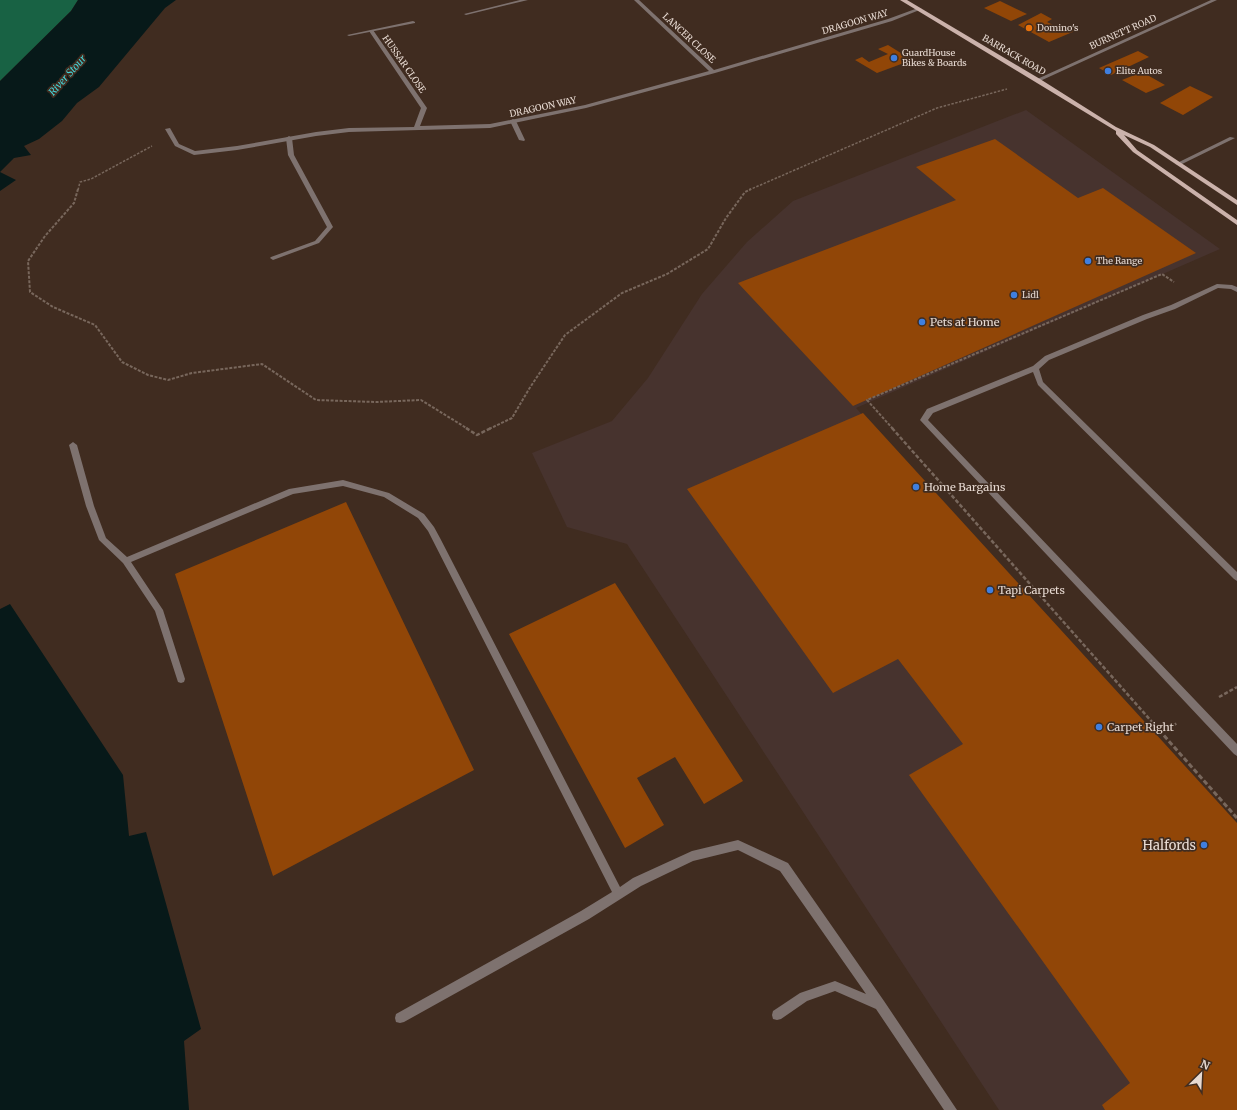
<svg xmlns="http://www.w3.org/2000/svg" width="1237" height="1110" font-family="Merriweather,serif">
<rect width="100%" height="100%" fill="#402c20"/>
<path fill="#47332e" d="M1026 110 1220 249 856 408 1237 827V1110H999L627 544 567 527 532 453 612 421 648 378 702 294 747 242 793 201Z"/>
<path fill="#186244" d="M0 0H78L71 11 0 81Z"/>
<path fill="#071919" d="M78 0H176L165 8 99 87 77 103 62 121 39 139 24 146 31 155 14 158 0 172 16 180 0 191V81L71 11Z
M10 604 123 775 129 836 146 832 201 1029 184 1041 189 1110H0V609Z"/>
<path fill="#914607" d="M1000 1 1027 14 1011 21 984 8Z
M1041 13 1052 19 1047 22 1059 28 1064 26 1075 31 1049 42 1018 25Z
M888 45 912 60 877 73 855 60 862 57 869 62 888 54 878 49Z
M1138 51 1149 57 1111 75 1099 68Z
M1142 72 1165 85 1146 93 1122 80Z
M1190 86 1213 97 1183 115 1160 103Z
M995 139 1078 198 1103 188 1196 253 853 406 738 283 956 200 916 167Z
M863 413 1237 823V1110H1105L1102 1105 1130 1083 909 775 963 744 898 659 833 693 687 489Z
M346 502 474 770 273 876 175 574Z
M615 583 743 781 704 804 675 757 637 778 664 825 625 848 509 634Z"/>
<g fill="none" stroke-linecap="round" stroke-linejoin="round">
<path stroke="#78675c" stroke-width="1.5" stroke-dasharray="2.5 1.5" stroke-linecap="butt" d="M78 190 80 182 91 179 152 146
M749 190 937 108 1007 89"/>
<path stroke="#78675c" stroke-width="2" stroke-dasharray="3 1.5" stroke-linecap="butt" d="M78 189 74 203 45 236 28 261 30 292 53 307 95 325 122 362 148 375 168 380 192 373 262 364 316 400 376 402 421 400 468 429
M489 429 512 418 529 389 565 335 622 293 667 274 708 249 726 218 745 192 751 189
M893 429 867 400 1162 274 1174 282"/>
<path stroke="#78675c" stroke-width="2.5" stroke-dasharray="4 2" stroke-linecap="butt" d="M466 428 477 435 491 428
M892 428 1160 731
M1219 697 1237 687
M1168 729 1177 723"/>
<path stroke="#78675c" stroke-width="3" stroke-dasharray="5 2.5" stroke-linecap="butt" d="M1159 730 1237 818"/>
<path fill="#7e726f" fill-rule="evenodd" d="M520 0H528L466 15 464 14Z
M413 21 415 22V23L349 36 347 35Z
M513 119 516 121 525 140 524 141 519 140 510 121Z
M289 136 292 138 294 155 333 227 319 243 273 260 270 258 271 257 315 241 327 227 288 155 286 138Z
M1230 137 1235 138 1180 165 1175 164Z
M1217 284 1232 285 1237 287V292L1231 289 1218 288 1175 309 1147 319 1049 360 1039 369 1043 382 1237 572V581L1234 579 1038 385 1033 372 933 413 928 420 1237 744V756L1234 754 920 420 927 409 1033 366 1045 356 1143 315 1171 305Z
M73 442 77 445 94 506 106 538 127 557 289 489 343 480 389 493 424 514 434 527 440 538 620 887 633 878 692 851 738 840 788 863 884 1001 957 1110H944L876 1009 835 991 807 1001 781 1019 777 1020 773 1019 772 1015 773 1011 800 993 835 981 866 994 780 871 738 850 693 861 641 886 589 919 404 1022 400 1023 396 1022 395 1018 396 1014 581 911 612 892 428 531 418 518 384 497 343 486 293 494 131 562 163 610 185 679 184 682 181 683 178 682 177 679 155 611 123 563 99 540 86 506 69 445Z"/>
<path fill="#7e726f" fill-rule="evenodd" d="M634 0H639L714 70 888 19 918 8 922 9 892 21 715 73 586 108 490 128 349 132 316 136 237 150 194 155 175 146 165 129 170 128 179 144 195 151 237 146 316 132 349 128 414 127 421 108 369 31 371 30H373L427 108 420 126 490 124 585 105 709 71Z
M1211 0H1217L1040 81 1035 80Z"/>
<path fill="#cbb2ab" fill-rule="evenodd" d="M900 0H907L1040 79 1116 127 1154 145 1237 200V205L1150 147 1124 135 1137 150 1237 220V225L1133 152 1116 134V131Z"/>
</g>
<circle fill="#e8710a" stroke="#402c20" stroke-width="1.5" cx="1029" cy="28" r="4"/>
<g fill="#3f7fe0" stroke="#402c20" stroke-width="1.5">
<circle cx="894" cy="58" r="4"/>
<circle cx="1108" cy="71" r="4"/>
<circle cx="1088" cy="261" r="4"/>
<circle cx="1014" cy="295" r="4"/>
<circle cx="922" cy="322" r="4"/>
<circle cx="916" cy="487" r="4"/>
<circle cx="990" cy="590" r="4"/>
<circle cx="1099" cy="727" r="4"/>
<circle cx="1204" cy="845" r="4"/>
</g>
<g text-anchor="middle" stroke-width="3.5" stroke-linejoin="round" paint-order="stroke">
<g font-size="9" fill="#e7dad2" stroke="#402c20">
<text transform="translate(855 22) rotate(-16)" y="3">DRAGOON WAY</text>
<text transform="translate(1123 32) rotate(-24)" y="3">BURNETT ROAD</text>
<text transform="translate(689 38) rotate(43)" y="3">LANCER CLOSE</text>
<text transform="translate(1014 55) rotate(30)" y="3">BARRACK ROAD</text>
<text transform="translate(404 64) rotate(55)" y="3">HUSSAR CLOSE</text>
<text transform="translate(543 107) rotate(-12)" y="3">DRAGOON WAY</text>
</g>
<g font-size="9" fill="#e7dad2" stroke="#402c20" text-anchor="start">
<text x="1037" y="31">Domino's</text>
<text x="902" y="56">GuardHouse<tspan x="902" dy="10">Bikes &amp; Boards</tspan></text>
<text x="1116" y="74">Elite Autos</text>
<text x="1096" y="264">The Range</text>
<text x="1022" y="298">Lidl</text>
</g>
<g font-size="10" font-style="italic" fill="#45d6d9" stroke="#402c20">
<text transform="translate(67 75) rotate(-48)" y="4">River Stour</text>
</g>
<g font-size="11" fill="#e7dad2" stroke="#402c20" text-anchor="start">
<text x="930" y="326">Pets at Home</text>
<text x="924" y="491">Home Bargains</text>
<text x="998" y="594">Tapi Carpets</text>
<text x="1107" y="731">Carpet Right</text>
</g>
<g font-size="13" fill="#e7dad2" stroke="#402c20" text-anchor="end">
<text x="1196" y="850">Halfords</text>
</g>
</g>
<g transform="translate(1201 1074) rotate(24)" stroke="#402c20" stroke-width="3" paint-order="stroke">
<path d="M0-3L7 15L0 10L-7 15Z" fill="#e7dad2"/>
<text y="-6" font-size="11" font-weight="bold" text-anchor="middle" fill="#e7dad2">N</text>
</g>
</svg>
